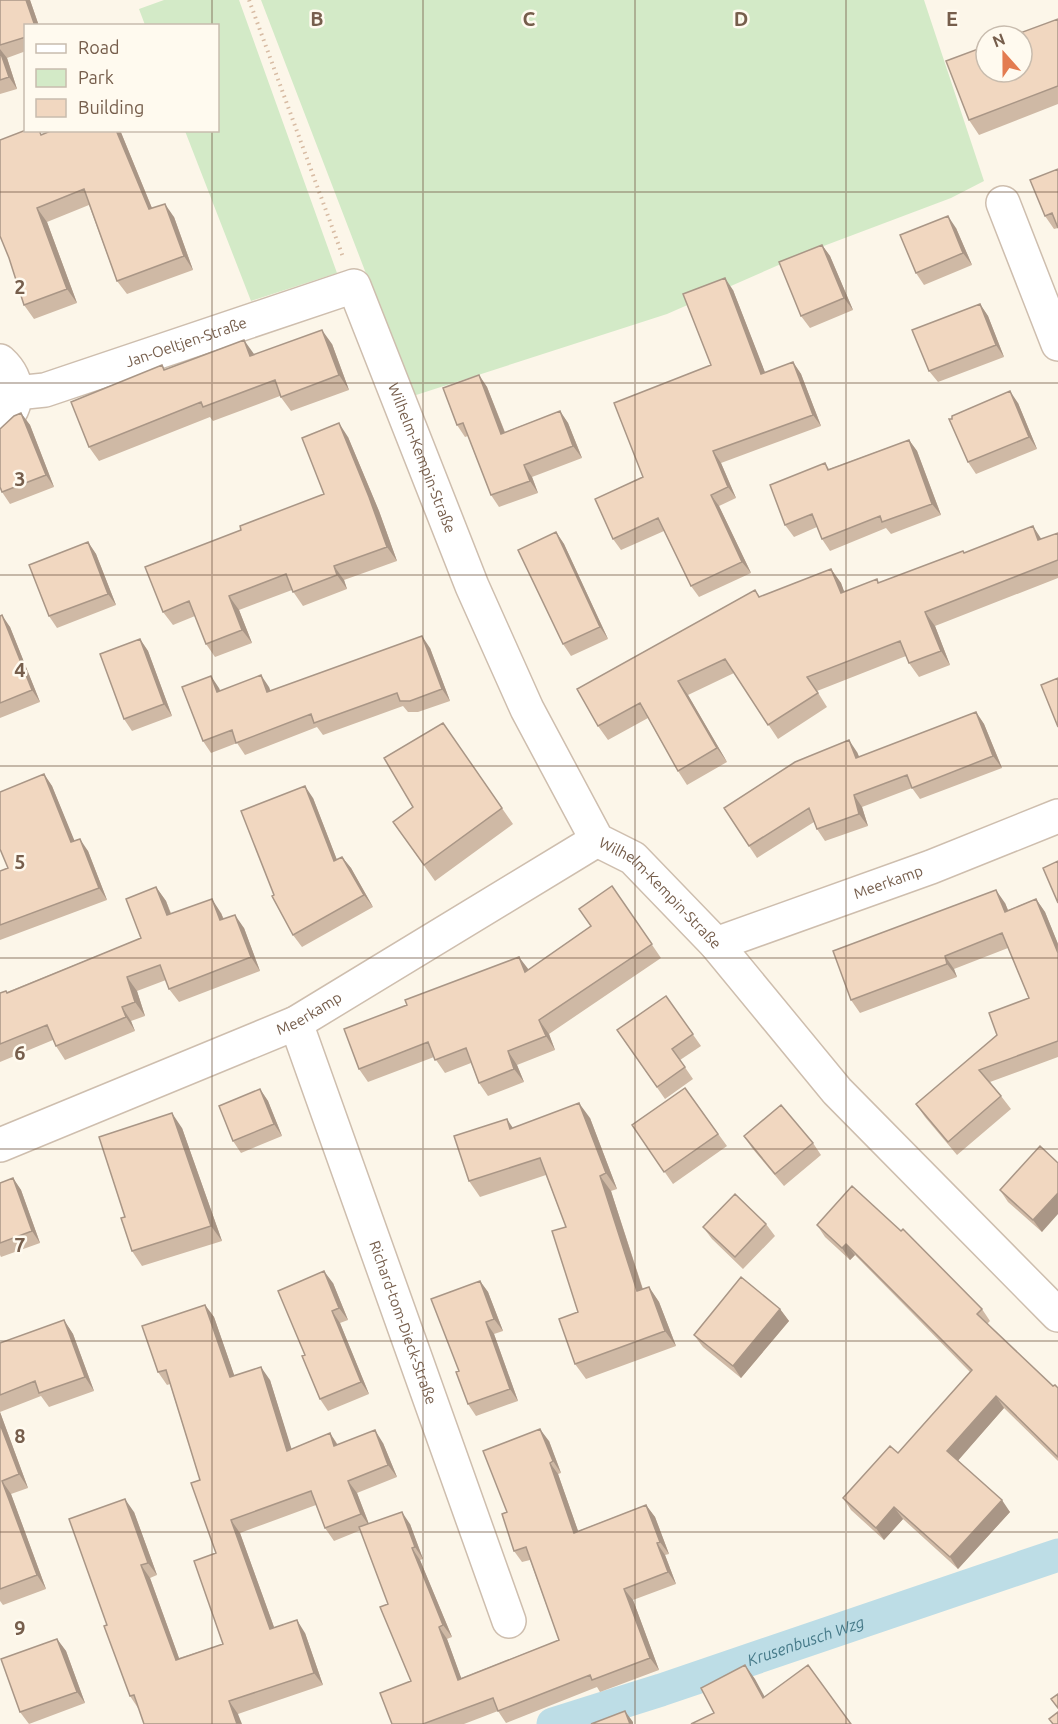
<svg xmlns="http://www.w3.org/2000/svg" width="1058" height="1724" font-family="Ubuntu,sans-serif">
<rect width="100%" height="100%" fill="#fcf6e9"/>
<path fill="#d3eac7" d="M164 0H239L337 273 251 301 185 131 218 130V26L145 25 139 9Z
M261 0H924L984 181 951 198 813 250 667 314 413 396Z"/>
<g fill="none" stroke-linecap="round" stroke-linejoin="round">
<path stroke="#bddde6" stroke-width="33" id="s1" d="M553 1724 661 1690 1058 1555"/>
<g stroke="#cebeae" stroke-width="36">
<g id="minor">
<path d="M1003 203 1058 344"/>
<path d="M0 361C21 380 20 406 0 425"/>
<path id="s2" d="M16 393 45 390 354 286 472 586 527 709 597 840 633 858 716 944 837 1091 1058 1315"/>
<path id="s3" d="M716 944 931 867 1058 816"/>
<path id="s4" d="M296 1023 509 1621"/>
<path id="s5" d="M0 1145 296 1023 597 840"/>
</g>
</g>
<path stroke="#d7bba3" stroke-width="4" stroke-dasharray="1.5 4.5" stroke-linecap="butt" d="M249 0 343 257"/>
<use href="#minor" stroke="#fff" stroke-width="33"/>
</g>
<path fill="#cfb9a5" d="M0 0H30L39 26H26V51L7 58 17 89 0 94Z
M1058 19V104L979 135 969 120Z
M53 130H120L152 208 174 217 193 270 127 294 117 281 89 205 47 222 77 303 34 319 24 305 9 258 44 134Z
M1058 169V228L1054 229 1045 216Z
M956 228 972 265 924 285 916 273Z
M822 245 830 256 853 310 810 328 801 316Z
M733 290 765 373 793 362 801 374 821 426 721 463 736 498 719 506 751 573 699 597 691 586 664 531 621 550 613 539 643 477 711 365Z
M980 304 988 316 1004 357 938 382 929 371Z
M332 344 349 390 291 411 280 396 213 421 210 417 99 461 89 447 162 365 165 369 255 354Z
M479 375 487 387 505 432 560 411 568 423 582 458 532 477 538 493 499 507 491 495 468 436 465 437 457 425Z
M1018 403 1037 449 976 474 968 462 952 419Z
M21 413 30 425 54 487 10 504 2 492Z
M348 437 379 511 397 561 344 580 347 589 303 606 292 590 239 610 252 643 215 657 206 644 195 616 173 625 163 612 324 494Z
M909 440 917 451 941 515 891 534 886 528 830 551 822 539 817 527 794 537 785 525 825 463 829 469Z
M556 532 564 544 608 639 571 656 563 644Z
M1058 533V578L935 626 950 665 919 677 909 663 906 656 817 691 827 707 778 739 734 673 688 695 727 762 687 785 678 771 648 718 608 740 598 726 755 590 760 597 831 569 841 583 844 592 877 579 879 583 965 553 1042 539Z
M88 542 96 554 116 605 57 628 49 616Z
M0 616 10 627 40 702 0 718Z
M140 639 148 651 172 716 132 731 124 719Z
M430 648 450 701 418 712H408L403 706 323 735 317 727 245 755 237 743 211 753 203 741 219 688 220 691 269 687 270 691Z
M976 712 984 724 1002 768 920 799 912 788 862 807 868 826 825 841 817 829 814 822 757 858 749 846 857 752 859 757Z
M443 723 513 824 435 881 393 822 413 807Z
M44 774 52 786 74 841 88 851 107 900 0 940V871L8 868Z
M313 798 337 860 342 857 351 868 373 907 302 947 293 935Z
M612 886 661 958 549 1034 555 1050 517 1065 524 1082 488 1096 479 1083 471 1063 445 1073 434 1057 368 1082 359 1069 528 970 591 926Z
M156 887 166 901 171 913H221L224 919 244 928 260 971 179 1002 169 989 166 980 137 991 145 1016 131 1021 135 1031 65 1060 56 1046 53 1040 0 1062V993L7 992 141 938Z
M1036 899 1045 912 1058 944V1057L990 1082 1001 1096 1011 1109 957 1155 925 1117 916 1104 997 1035 1029 998 1008 948 954 969 957 977 860 1013 851 1000 1005 903 1008 910Z
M666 996 701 1046 680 1060 693 1079 665 1099 617 1030Z
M685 1088 727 1146 673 1184 632 1125Z
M260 1089 268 1101 282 1136 241 1153 233 1141Z
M590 1118 617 1189 611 1191 643 1289 649 1287 659 1302 676 1346 586 1379 575 1364 578 1312 566 1227 546 1175 480 1197 469 1181 513 1128Z
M182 1128 222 1241 142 1266 132 1251 125 1217Z
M744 1136 813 1143 821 1155 784 1186 752 1148Z
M1058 1163 1042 1232 1008 1202 1000 1190Z
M13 1178 21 1190 40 1243 1 1257 0 1255V1183Z
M766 1224 775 1236 743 1269 712 1239 703 1227Z
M817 1225 982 1309 990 1321 987 1324 1053 1386 1058 1388V1461L1004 1408 958 1460 1010 1512 958 1569 903 1519 884 1540 851 1510 843 1498 898 1453 970 1372 855 1255 850 1260 825 1237Z
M480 1281 488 1292 503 1331 494 1334 518 1401 476 1416 468 1404 459 1371Z
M333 1283 348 1320 340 1323 369 1394 328 1411 320 1399 305 1355Z
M205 1305 214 1317 234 1375 270 1380 291 1449 330 1433 338 1445 383 1443 397 1477 357 1493 369 1524H410L423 1559 420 1560 452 1637 447 1639 461 1678 559 1640 530 1560 522 1562 514 1551 507 1512 549 1441 561 1473 558 1474 578 1531 646 1505 655 1517 669 1554 665 1555 676 1584 633 1600 659 1670 600 1692 597 1687 506 1723 498 1711 464 1724H392L411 1681 388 1604 361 1530 334 1541 325 1528 316 1505 240 1533 274 1627 305 1633 323 1685 238 1714 138 1708 130 1696 107 1625 134 1512 157 1575 150 1578 179 1658 223 1644 216 1553 200 1480 170 1384 167 1385 158 1372Z
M780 1309 789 1321 741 1378 703 1347 694 1335Z
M64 1320 73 1334 94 1391 49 1407 41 1396 0 1412 28 1488 11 1494 46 1589 3 1605 0 1601V1343Z
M57 1639 66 1651 85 1703 29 1724 20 1712Z"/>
<path fill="#a99686" d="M26 0H30L39 26H35Z
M0 49 7 58 17 89 9 77 0 51Z
M116 130H120L158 223 149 209Z
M165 204 174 217 193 270 184 256Z
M37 208 47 222 77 303 67 289Z
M948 216 956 228 972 265 963 253Z
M822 245 830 256 853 310 844 298Z
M725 278 733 290 770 385 761 374Z
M980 304 988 316 1004 357 996 345Z
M322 330 332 344 349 390 339 375Z
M244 340 254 354 250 356Z
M793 362 801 374 821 426 813 415Z
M479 375 487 387 510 446 501 434Z
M1010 391 1018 403 1037 449 1029 437Z
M560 411 568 423 582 458 573 446Z
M21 413 30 425 54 487 46 475Z
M339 423 348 437 379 511 397 561 387 547Z
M909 440 917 451 941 515 932 504Z
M713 451 721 463 736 498 728 487Z
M524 465 532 477 538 493 530 481Z
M711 495 719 506 751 573 742 562Z
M1033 526 1042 540H1038Z
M556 532 564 544 608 639 600 627Z
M88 542 96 554 116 605 108 594Z
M334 566 344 580 347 589 337 575Z
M831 569 841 583 850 607 841 593Z
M229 596 239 610 252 643 242 630Z
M925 612 935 626 950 665 941 651Z
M2 615 10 627 40 702 32 690Z
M422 636 430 648 450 701 442 689Z
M140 639 148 651 172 716 164 704Z
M261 675 269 687 275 704 267 692Z
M211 676 219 688 225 704 217 692Z
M678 681 688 695 727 762 717 748Z
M976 712 984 724 1002 768 993 756Z
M849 740 857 752 865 770 856 758Z
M44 774 52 786 80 854 71 842Z
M305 786 313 798 342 873 334 861Z
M854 795 862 807 868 826 859 814Z
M80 839 88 851 107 900 99 888Z
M342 857 351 868 373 907 364 895Z
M156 887 166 901 176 929 167 915Z
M996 890 1005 903 1014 925 1005 912Z
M212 899 221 913 229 934 220 920Z
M1036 899 1045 912 1058 944V953Z
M235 915 244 928 260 971 251 957Z
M945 956 954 969 957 977 947 964Z
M519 957 529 970 525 972Z
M127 977 137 991 145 1016 135 1002Z
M122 1007 131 1021 135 1031 126 1017Z
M539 1020 549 1034 555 1050 546 1036Z
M508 1051 517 1065 524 1082 514 1069Z
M260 1089 268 1101 282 1136 274 1124Z
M579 1103 590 1118 617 1189 606 1173Z
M172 1113 182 1128 222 1241 211 1226Z
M507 1119 517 1134 510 1129Z
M600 1176 611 1191 648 1306 637 1291Z
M13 1178 21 1190 40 1243 32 1231Z
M1058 1193V1214L1042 1232 1033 1220Z
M846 1244 855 1255 850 1260 842 1248Z
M324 1271 333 1283 348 1320 339 1308Z
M480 1281 488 1292 503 1331 494 1319Z
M649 1287 659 1302 676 1346 665 1331Z
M205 1305 214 1317 239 1389 230 1377Z
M780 1309 789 1321 741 1378 733 1366Z
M332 1311 340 1323 369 1394 361 1382Z
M64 1320 73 1334 94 1391 85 1377Z
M486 1322 494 1334 518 1401 510 1389Z
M261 1367 270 1380 296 1463 287 1451Z
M996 1396 1004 1408 956 1463 947 1451Z
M0 1412 28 1488 19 1474 0 1424Z
M540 1429 549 1441 561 1473 553 1461Z
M375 1430 383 1443 397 1477 388 1465Z
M330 1433 338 1446H334Z
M550 1463 558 1474 583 1545 574 1533Z
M2 1481 11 1494 46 1589 37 1575Z
M348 1481 357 1493 370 1527 361 1514Z
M125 1499 134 1512 157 1575 148 1563Z
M1002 1500 1010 1512 958 1569 950 1557Z
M646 1505 655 1517 669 1554 660 1542Z
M894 1507 903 1519 884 1540 876 1528Z
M402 1512 410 1524 423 1559 415 1547Z
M231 1520 240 1533 279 1641 270 1629Z
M657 1543 665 1555 676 1584 668 1572Z
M412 1548 420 1560 452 1637 443 1625Z
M141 1565 150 1578 184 1672 176 1660Z
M624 1589 633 1600 659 1670 650 1658Z
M297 1620 305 1633 323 1685 314 1673Z
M439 1627 447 1639 466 1691 458 1680Z
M57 1639 66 1651 85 1703 77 1692Z
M745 1665 755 1679 773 1712 763 1698Z
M229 1701 238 1714 242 1724H237Z
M625 1711 633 1722V1724H630Z"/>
<path fill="#f1d7c0" stroke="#a99686" stroke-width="1.5" d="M0 0H26L35 26H26V37L0 45Z
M1058 19V86L969 120 946 61 986 46V72H1022V36H1012Z
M0 51 9 77 0 80Z
M26 130H39L41 135 53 130H116L149 209 165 204 184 256 117 281 84 189 37 208 67 289 24 305 9 258 0 236V140Z
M1058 169V228L1052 213 1045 216 1030 180Z
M948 216 963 253 916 273 900 235Z
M822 245 844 298 801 316 779 262Z
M725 278 761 374 793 362 813 415 713 451 728 487 711 495 742 562 691 586 658 518 613 539 595 499 643 477 614 403 711 365 683 294Z
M980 304 996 345 929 371 912 330Z
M322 330 339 375 281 397 275 380 203 407 201 402 89 447 71 402 162 365 164 370 244 340 250 356Z
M479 375 501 434 560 411 573 446 524 465 530 481 491 495 463 423 457 425 443 388Z
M1010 391 1029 437 968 462 949 419H952V416Z
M21 413 46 475 2 492 0 487V429L14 416Z
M339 423 369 497 387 547 334 566 337 575 293 592 286 574 229 596 242 630 206 644 189 601 163 612 145 567 241 530 240 526 324 494 302 438Z
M909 440 932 504 882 522 880 516 822 539 812 514 785 525 770 485 825 463 828 470Z
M1033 526 1038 540 1058 533V560L925 612 941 651 909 663 900 641 807 677 818 693 768 725 725 659 678 681 717 748 678 771 640 703 598 726 577 689 755 590 759 597 831 569 841 593 877 579 878 583 963 551 964 553Z
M556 532 600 627 563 644 518 550Z
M88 542 108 594 49 616 29 565Z
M2 615 32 690 0 703V616Z
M422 636 442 689 410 701H400L397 693 314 723 311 714 236 743 232 730 203 741 182 687 211 676 217 692 261 675 267 692Z
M140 639 164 704 124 719 100 654Z
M1058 678V727L1041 685Z
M976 712 993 756 912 788 907 775 854 795 859 814 817 829 809 808 749 846 724 808 795 762 849 740 856 758Z
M443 723 502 808 424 865 393 822 413 807 384 758Z
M44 774 71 842 80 839 99 888 0 925V871L8 868 0 849V792Z
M305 786 334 861 342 857 364 895 293 935 272 896 274 895 241 811Z
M1058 861V903L1043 868Z
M612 886 652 944 539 1020 546 1036 508 1051 514 1069 479 1083 466 1048 435 1060 428 1042 359 1069 344 1029 407 1005 405 1000 519 957 525 972 591 926 579 909Z
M156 887 167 915 212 899 220 920 235 915 251 957 169 989 160 965 127 977 135 1002 122 1007 126 1017 56 1046 47 1025 0 1044V993L6 991 7 993 141 938 126 899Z
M996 890 1005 912 1036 899 1058 953V1041L979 1070 1001 1096 948 1142 916 1104 997 1035 989 1013 1029 998 1002 933 945 956 947 964 851 1000 833 951Z
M666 996 693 1034 672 1049 685 1067 657 1087 617 1030Z
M685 1088 718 1134 664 1172 632 1125Z
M260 1089 274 1124 233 1141 219 1106Z
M579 1103 606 1173 600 1176 637 1291 649 1287 665 1331 575 1364 559 1319 578 1312 552 1231 566 1227 540 1158 469 1181 454 1136 507 1119 510 1129Z
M781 1105 813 1143 775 1174 744 1136Z
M172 1113 211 1226 132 1251 121 1218 125 1217 99 1137Z
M1040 1146 1058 1163V1193L1033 1220 1000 1190Z
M13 1178 32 1231 0 1243V1183Z
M852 1186 901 1231 903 1229 982 1309 977 1314 1053 1386 1055 1385 1058 1388V1457L996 1396 947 1451 1002 1500 950 1557 894 1507 876 1528 843 1498 890 1446 898 1453 972 1370 846 1244 842 1248 817 1225Z
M735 1194 766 1224 735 1257 703 1227Z
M324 1271 339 1308 332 1311 361 1382 320 1399 302 1356 305 1355 278 1291Z
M741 1277 780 1309 733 1366 694 1335Z
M480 1281 494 1319 486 1322 510 1389 468 1404 456 1372 459 1371 431 1299Z
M205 1305 230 1377 261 1367 287 1451 330 1433 334 1446 375 1430 388 1465 348 1481 361 1514 325 1528 311 1491 231 1520 270 1629 297 1620 314 1673 229 1701 237 1724H144L134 1695 130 1696 104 1626 107 1625 69 1519 125 1499 148 1563 141 1565 176 1660 223 1644 194 1561 216 1553 191 1483 200 1480 166 1370 158 1372 142 1326Z
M64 1320 85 1377 39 1393 35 1381 0 1395V1343Z
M0 1424 19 1474 2 1481 37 1575 0 1589Z
M540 1429 553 1461 550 1463 574 1533 646 1505 660 1542 657 1543 668 1572 624 1589 650 1658 592 1680 590 1675 498 1711 493 1698 423 1724H392L380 1693 411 1681 380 1607 388 1604 359 1527 402 1512 415 1547 412 1548 443 1625 439 1627 458 1680 559 1640 526 1547 514 1551 502 1514 507 1512 483 1451Z
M57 1639 77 1692 20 1712 1 1659Z
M745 1665 763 1698 808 1665 851 1724H691L714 1713 701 1688Z
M1058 1694V1708L1051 1699Z
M625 1711 630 1724H591Z
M1058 1712V1724H1053L1049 1719Z"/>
<path fill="none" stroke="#765e4c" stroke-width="1.5" stroke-opacity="0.55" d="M212 0V26M423 0V1724M635 0V1724M846 0V1724M212 130V1724M0 192H1058M0 383H1058M0 575H1058M0 766H1058M0 958H1058M0 1149H1058M0 1341H1058M0 1532H1058"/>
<g text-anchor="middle" stroke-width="5" stroke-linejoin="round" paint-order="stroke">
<g font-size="15" fill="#765e4c" stroke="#fffaef">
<text dy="5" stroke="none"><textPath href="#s2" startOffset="178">Jan-Oeltjen-Straße</textPath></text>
<text dy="5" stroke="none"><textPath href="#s2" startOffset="540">Wilhelm-Kempin-Straße</textPath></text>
<text dy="5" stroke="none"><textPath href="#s3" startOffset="183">Meerkamp</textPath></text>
<text dy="5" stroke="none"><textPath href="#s2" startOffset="1044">Wilhelm-Kempin-Straße</textPath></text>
<text dy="5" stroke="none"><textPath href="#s5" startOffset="336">Meerkamp</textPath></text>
<text dy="5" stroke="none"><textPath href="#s4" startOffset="318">Richard-tom-Dieck-Straße</textPath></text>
</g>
<g font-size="16" font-style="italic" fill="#467a89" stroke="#fffaef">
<text dy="6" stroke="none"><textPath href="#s1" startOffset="266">Krusenbusch Wzg</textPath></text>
</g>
</g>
<g font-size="20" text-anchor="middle" font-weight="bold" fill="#765e4c" stroke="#fffaef" stroke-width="5" stroke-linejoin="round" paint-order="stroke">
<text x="317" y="26">B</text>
<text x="529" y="26">C</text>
<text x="741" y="26">D</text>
<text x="952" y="26">E</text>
<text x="20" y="294">2</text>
<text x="20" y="486">3</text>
<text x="20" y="677">4</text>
<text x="20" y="869">5</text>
<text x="20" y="1060">6</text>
<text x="20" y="1252">7</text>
<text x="20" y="1443">8</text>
<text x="20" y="1635">9</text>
</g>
<rect x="24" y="24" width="195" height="108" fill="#fffaef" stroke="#c8bcae" stroke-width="1.5"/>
<rect x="36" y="44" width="30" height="9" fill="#ffffff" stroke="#c8bcae" stroke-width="1.5"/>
<text x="78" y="54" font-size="18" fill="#765e4c">Road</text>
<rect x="36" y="69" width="30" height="18" fill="#d3eac7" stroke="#c8bcae" stroke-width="1.5"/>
<text x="78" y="84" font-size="18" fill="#765e4c">Park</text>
<rect x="36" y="99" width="30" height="18" fill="#f1d7c0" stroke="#c8bcae" stroke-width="1.5"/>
<text x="78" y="114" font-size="18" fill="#765e4c">Building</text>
<g transform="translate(1004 54) rotate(339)"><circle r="28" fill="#fffaef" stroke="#c8bcae" stroke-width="1.5"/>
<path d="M0-4.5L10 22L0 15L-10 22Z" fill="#e37b50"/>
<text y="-9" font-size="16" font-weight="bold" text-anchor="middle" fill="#765e4c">N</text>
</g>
</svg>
